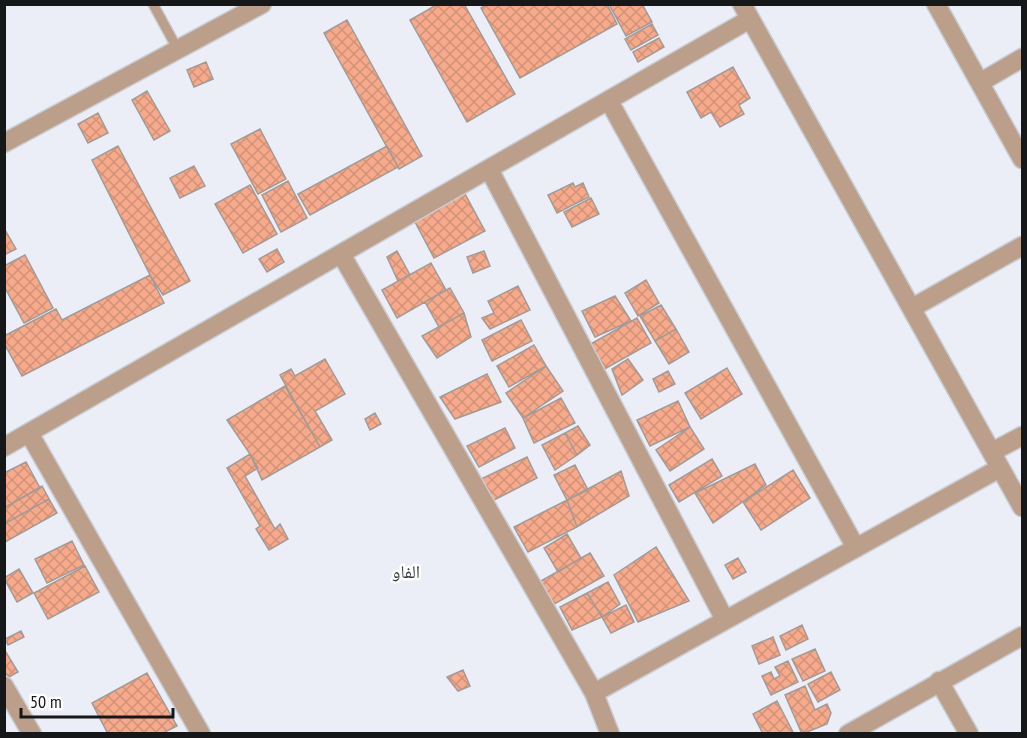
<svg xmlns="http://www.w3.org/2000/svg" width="1027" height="738" font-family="'PT Sans Narrow','Noto Naskh Arabic',sans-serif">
<defs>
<pattern id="building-cross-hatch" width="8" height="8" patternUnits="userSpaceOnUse" patternTransform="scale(1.5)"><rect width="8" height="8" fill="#f6aa8b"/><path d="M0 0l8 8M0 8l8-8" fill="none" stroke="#d29277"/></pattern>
</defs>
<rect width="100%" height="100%" fill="#ebeef6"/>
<path fill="url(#building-cross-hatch)" stroke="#a29a97" stroke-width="1.5" d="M438 4H464L515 94 467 122 410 20Z
M487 4H607L617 24 520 78 481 8Z
M609 4H642L652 22 626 36Z
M347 20 422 156 399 169 324 33Z
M652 24 658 35 631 50 625 39Z
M659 38 664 47 638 62 633 52Z
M206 62 213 79 194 87 187 70Z
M733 67 750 98 739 105 744 114 720 127 711 112 701 118 687 92Z
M147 91 170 131 154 140 132 100Z
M98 113 108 133 88 143 78 124Z
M260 129 286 179 258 194 231 144Z
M118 146 190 281 163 295 150 275 92 160Z
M387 146 398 167 310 215 298 194Z
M194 166 205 186 180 198 170 178Z
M288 181 307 218 281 232 262 195Z
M573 183 575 187 583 183 589 197 557 213 548 195Z
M250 185 277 234 243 253 215 204Z
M464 192 485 231 434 258 414 220Z
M591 198 599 214 572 227 564 212Z
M4 228 16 249 4 255Z
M277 249 284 262 267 272 259 259Z
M397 251 410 275 398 281 387 257Z
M484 251 490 266 473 273 467 257Z
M25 255 53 308 24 323 4 286V266Z
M431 263 446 290 397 318 382 290Z
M150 275 164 303 22 376 4 343V336L56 309 62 320Z
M646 280 659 303 638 316 625 293Z
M518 286 530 310 490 329 482 318 494 313 488 301Z
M450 288 464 313 439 327 425 302Z
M615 296 631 321 595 337 582 311Z
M661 305 676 329 655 341 640 316Z
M464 313 471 337 437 358 422 336Z
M637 318 651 343 601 371 587 346Z
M521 320 532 341 492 361 482 340Z
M676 329 689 352 669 364 655 341Z
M534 345 546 366 509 387 497 366Z
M325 359 345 394 315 411 332 440 320 447 280 375 291 369 295 376Z
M628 359 643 380 622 395 612 369Z
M546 366 563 391 523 418 506 393Z
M727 368 742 394 701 419 685 393Z
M668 371 675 384 659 392 653 379Z
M487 374 501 402 455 419 440 397Z
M285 386 320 447 262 480 250 454 227 420Z
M561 398 575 423 534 443 523 418Z
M678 401 690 427 650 446 637 420Z
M375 413 381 424 370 430 365 419Z
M578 426 590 445 577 455 565 433Z
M690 427 704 449 670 471 656 450Z
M505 428 515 448 479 467 467 446Z
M565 433 577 455 555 470 542 445Z
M250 454 258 468 245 476 275 529 280 524 288 539 269 550 256 529 260 526 227 468Z
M527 457 537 478 492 501 477 481Z
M712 459 722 476 679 502 669 485Z
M26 462 40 488 4 508V473Z
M755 464 766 485 713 523 695 493Z
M575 465 588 490 567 500 554 475Z
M793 470 810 498 761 530 743 502Z
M621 471 629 496 577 527 567 500Z
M42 486 49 499 4 524V508Z
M49 499 57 513 5 542 4 524Z
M567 500 577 527 528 552 514 527Z
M567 534 581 558 558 572 544 548Z
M72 541 84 565 47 583 35 559Z
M656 547 689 601 638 622 614 575Z
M590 553 604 576 549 607 539 582Z
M738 558 746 572 733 579 725 565Z
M85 566 99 592 48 619 34 593Z
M19 569 33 593 17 602 4 578Z
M608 582 620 604 602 617 587 593Z
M587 593 602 617 572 630 560 607Z
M626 605 634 622 611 633 602 617Z
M802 625 808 639 786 650 780 636Z
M21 631 24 637 8 645 5 639Z
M773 637 780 655 759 664 752 646Z
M4 649 18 672 9 677 4 671Z
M815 649 825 671 803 681 792 659Z
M788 661 798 682 771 695 762 676 771 672 774 679 780 676 775 667Z
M463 670 470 686 458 691 447 677Z
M831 672 840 690 818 702 808 684Z
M147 673 177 726 161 734H108L92 703Z
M805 686 815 710 827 704 831 713 827 724 802 734 785 695Z
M777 701 793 732 791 734H763L753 714Z"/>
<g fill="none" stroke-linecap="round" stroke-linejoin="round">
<g stroke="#c9ccd3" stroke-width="12">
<path id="service" d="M153 4 178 50"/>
</g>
<g stroke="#c9ccd3" stroke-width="21">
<path id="minor" d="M742 4 1022 507
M936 4 1022 159
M981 82 1022 58
M609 101 856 548
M4 143 262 4
M489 169 725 620
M341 254 594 693 610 734
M912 308 1022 246
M29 433 201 734
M4 447 750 19
M992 452 1022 436
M939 681 969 734
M4 686 32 734
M594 693 1000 468
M848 734 1022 636"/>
</g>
<use href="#service" stroke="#bb9f8a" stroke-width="9"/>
<use href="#minor" stroke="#bb9f8a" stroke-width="18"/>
</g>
<g text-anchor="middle" stroke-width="5" stroke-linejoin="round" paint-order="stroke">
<g font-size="18" fill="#36393f" stroke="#fff">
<text x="406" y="578">الفاو</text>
</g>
</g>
<rect width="1027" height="738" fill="none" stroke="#161719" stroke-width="12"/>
<path d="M21 708v9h152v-9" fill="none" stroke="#161719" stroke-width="3"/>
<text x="30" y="708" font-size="18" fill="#161719" stroke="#ffffff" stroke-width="4.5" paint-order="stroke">50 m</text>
</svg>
